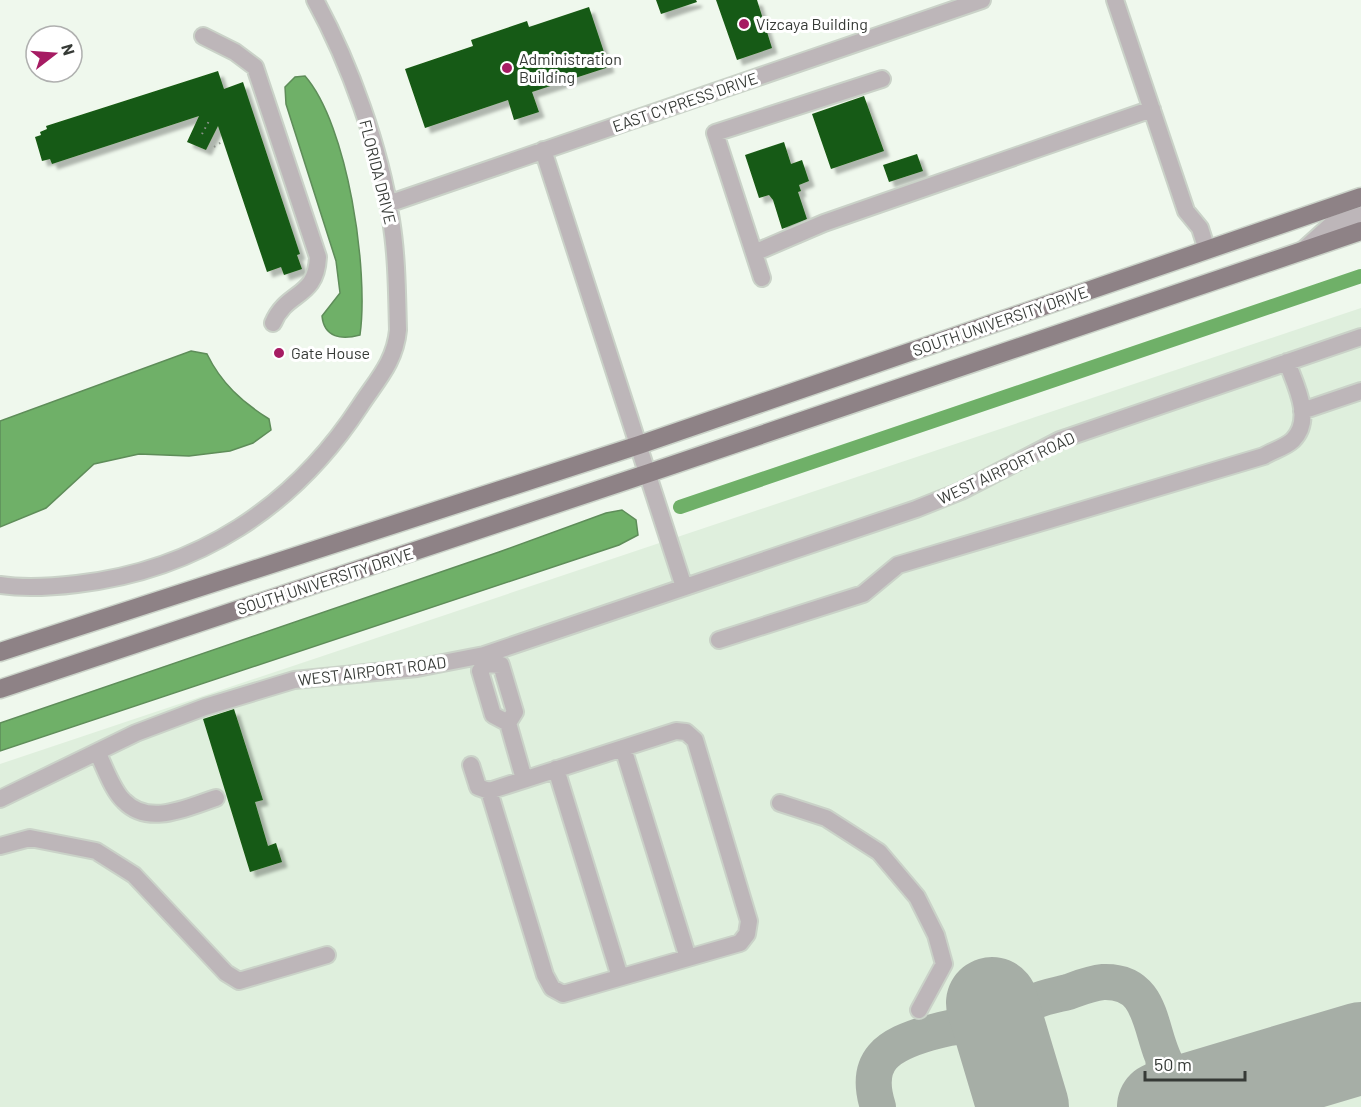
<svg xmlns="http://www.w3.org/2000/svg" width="1361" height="1107" font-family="Barlow,sans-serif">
<defs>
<filter id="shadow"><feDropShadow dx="5.5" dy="5.5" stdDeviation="1.5" flood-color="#0004"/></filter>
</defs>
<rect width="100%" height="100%" fill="#eff8ed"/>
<path fill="#dfefdd" d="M1361 308V1107H0V764Z"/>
<path fill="#6fb068" stroke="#5e8d59" stroke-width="1.5" d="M305 76C348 125 369 271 360 335 342 340 324 338 322 316L340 293 336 261 286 104 285 87 295 77Z
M191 351 207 354C221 383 242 402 269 419L271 430 253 443 230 451 189 456 139 454 94 464 46 508 0 527V421Z
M622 510 636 520 638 535 619 545 0 751V723L499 552 606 513Z"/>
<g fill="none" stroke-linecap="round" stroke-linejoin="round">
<path stroke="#6fb068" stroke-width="14" d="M680 507 1361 276"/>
<path stroke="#a6aea6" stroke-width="36" d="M1006 1051C1006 1031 1013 1011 1033 1002 1044 997 1056 995 1068 992 1079 988 1091 983 1103 982 1178 979 1131 1090 1214 1092
M1241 1083 1282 1074 1361 1067
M878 1107C863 1060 888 1045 929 1033 960 1024 987 1019 1006 1051
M1148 1107C1163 1094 1166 1077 1163 1058"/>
<path stroke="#a6aea6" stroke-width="92" d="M992 1003 1023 1107
M1163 1107 1361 1048"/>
</g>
<path fill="#185a12" filter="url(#shadow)" d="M656 0H696L697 2 661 14Z
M716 0H757L772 48 737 60Z
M589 7 609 67 532 92 539 112 514 120 508 100 425 128 405 69 473 46 471 40 527 21 529 27Z
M218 71 224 89 243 82 300 254 297 255 302 269 284 275 281 267 267 272 218 126 206 150 187 142 199 116 52 164 50 159 42 161 35 137 41 135 40 132 47 129 46 126Z
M864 96 884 151 831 169 812 114Z
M784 142 791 164 802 160 809 181 799 185 801 191 798 192 807 219 782 229 773 200 769 195 759 198 745 155Z
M917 154 923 171 889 182 883 165Z
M234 709 263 800 255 802 268 846 276 843 282 862 250 872 203 719Z"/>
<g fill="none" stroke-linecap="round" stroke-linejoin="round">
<g stroke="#cad2c8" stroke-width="20">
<path id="minor" d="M1115 0 1186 211 1200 228 1207 250
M203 36 235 52 255 67 318 257C316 299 287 290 273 323
M543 150 684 587
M388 204 982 0
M1302 251 1331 225 1361 215
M754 253 824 223 1152 109
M762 278 715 133 882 79
M1302 411 1361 391
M0 585C26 589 52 587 77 584 198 570 294 507 360 406 377 380 395 362 398 330 397 294 397 256 391 220 380 148 350 64 315 0
M719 640 863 594 898 565 1264 456C1272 451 1286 447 1293 440 1314 419 1295 384 1287 362
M486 664 480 671 493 715 508 723 524 779
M486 664 501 665 515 712 508 723
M676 731 686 732 695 740 749 921 747 934 740 943 563 994 552 988 545 975 489 791Z
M623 748 688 958
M97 752C105 767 112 790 124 801 149 827 188 807 216 798
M471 765 478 787 489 791
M556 769 620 977
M0 799 136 733 205 707 294 680 417 668 484 655 916 509 961 491 1060 440 1361 337
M780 803 826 818 879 852 917 897 936 935 944 964 919 1010
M0 846 30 838 96 851 134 875 226 973 239 981 327 955"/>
</g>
<g stroke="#cad2c8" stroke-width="21">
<path id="major" d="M0 652 639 445 1361 197
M0 689 649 473 1361 231"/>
</g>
<path stroke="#8c928b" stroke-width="2" stroke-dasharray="1.5 4.5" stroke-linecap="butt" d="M202 134 209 121
M214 147 223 141"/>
<use href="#minor" stroke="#bdb6b9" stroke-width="16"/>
<use href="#major" stroke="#8e8286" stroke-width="18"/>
</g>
<g fill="#a61c63" stroke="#fff" stroke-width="2">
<circle cx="744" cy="24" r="6"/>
<circle cx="507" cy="68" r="6"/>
<circle cx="279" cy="353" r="6"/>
</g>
<g text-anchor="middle" stroke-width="6" stroke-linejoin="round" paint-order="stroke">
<g font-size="16" fill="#363a36" stroke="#fff" text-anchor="start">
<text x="756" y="30">Vizcaya Building</text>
<text x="519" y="65">Administration<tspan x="519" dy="18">Building</tspan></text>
<text x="291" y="359">Gate House</text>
</g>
<g font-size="16" fill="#363a36" stroke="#fff">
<text transform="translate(685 102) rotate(-19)" y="6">EAST CYPRESS DRIVE</text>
<text transform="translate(378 172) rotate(76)" y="6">FLORIDA DRIVE</text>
<text transform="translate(1000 321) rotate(-19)" y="6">SOUTH UNIVERSITY DRIVE</text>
<text transform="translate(1006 468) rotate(-25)" y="6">WEST AIRPORT ROAD</text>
<text transform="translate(325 581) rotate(-18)" y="6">SOUTH UNIVERSITY DRIVE</text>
<text transform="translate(372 671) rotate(-7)" y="6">WEST AIRPORT ROAD</text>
</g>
</g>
<g transform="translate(54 54) rotate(73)"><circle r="28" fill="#ffffff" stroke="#afb0af" stroke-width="1.5"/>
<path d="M0-4.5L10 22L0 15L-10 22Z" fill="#a61c63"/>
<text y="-9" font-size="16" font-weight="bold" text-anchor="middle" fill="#363a36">N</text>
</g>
<path d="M1145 1071v9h100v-9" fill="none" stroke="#363a36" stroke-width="3"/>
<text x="1154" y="1071" font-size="18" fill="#363a36" stroke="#ffffff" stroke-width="4.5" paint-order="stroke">50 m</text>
</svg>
